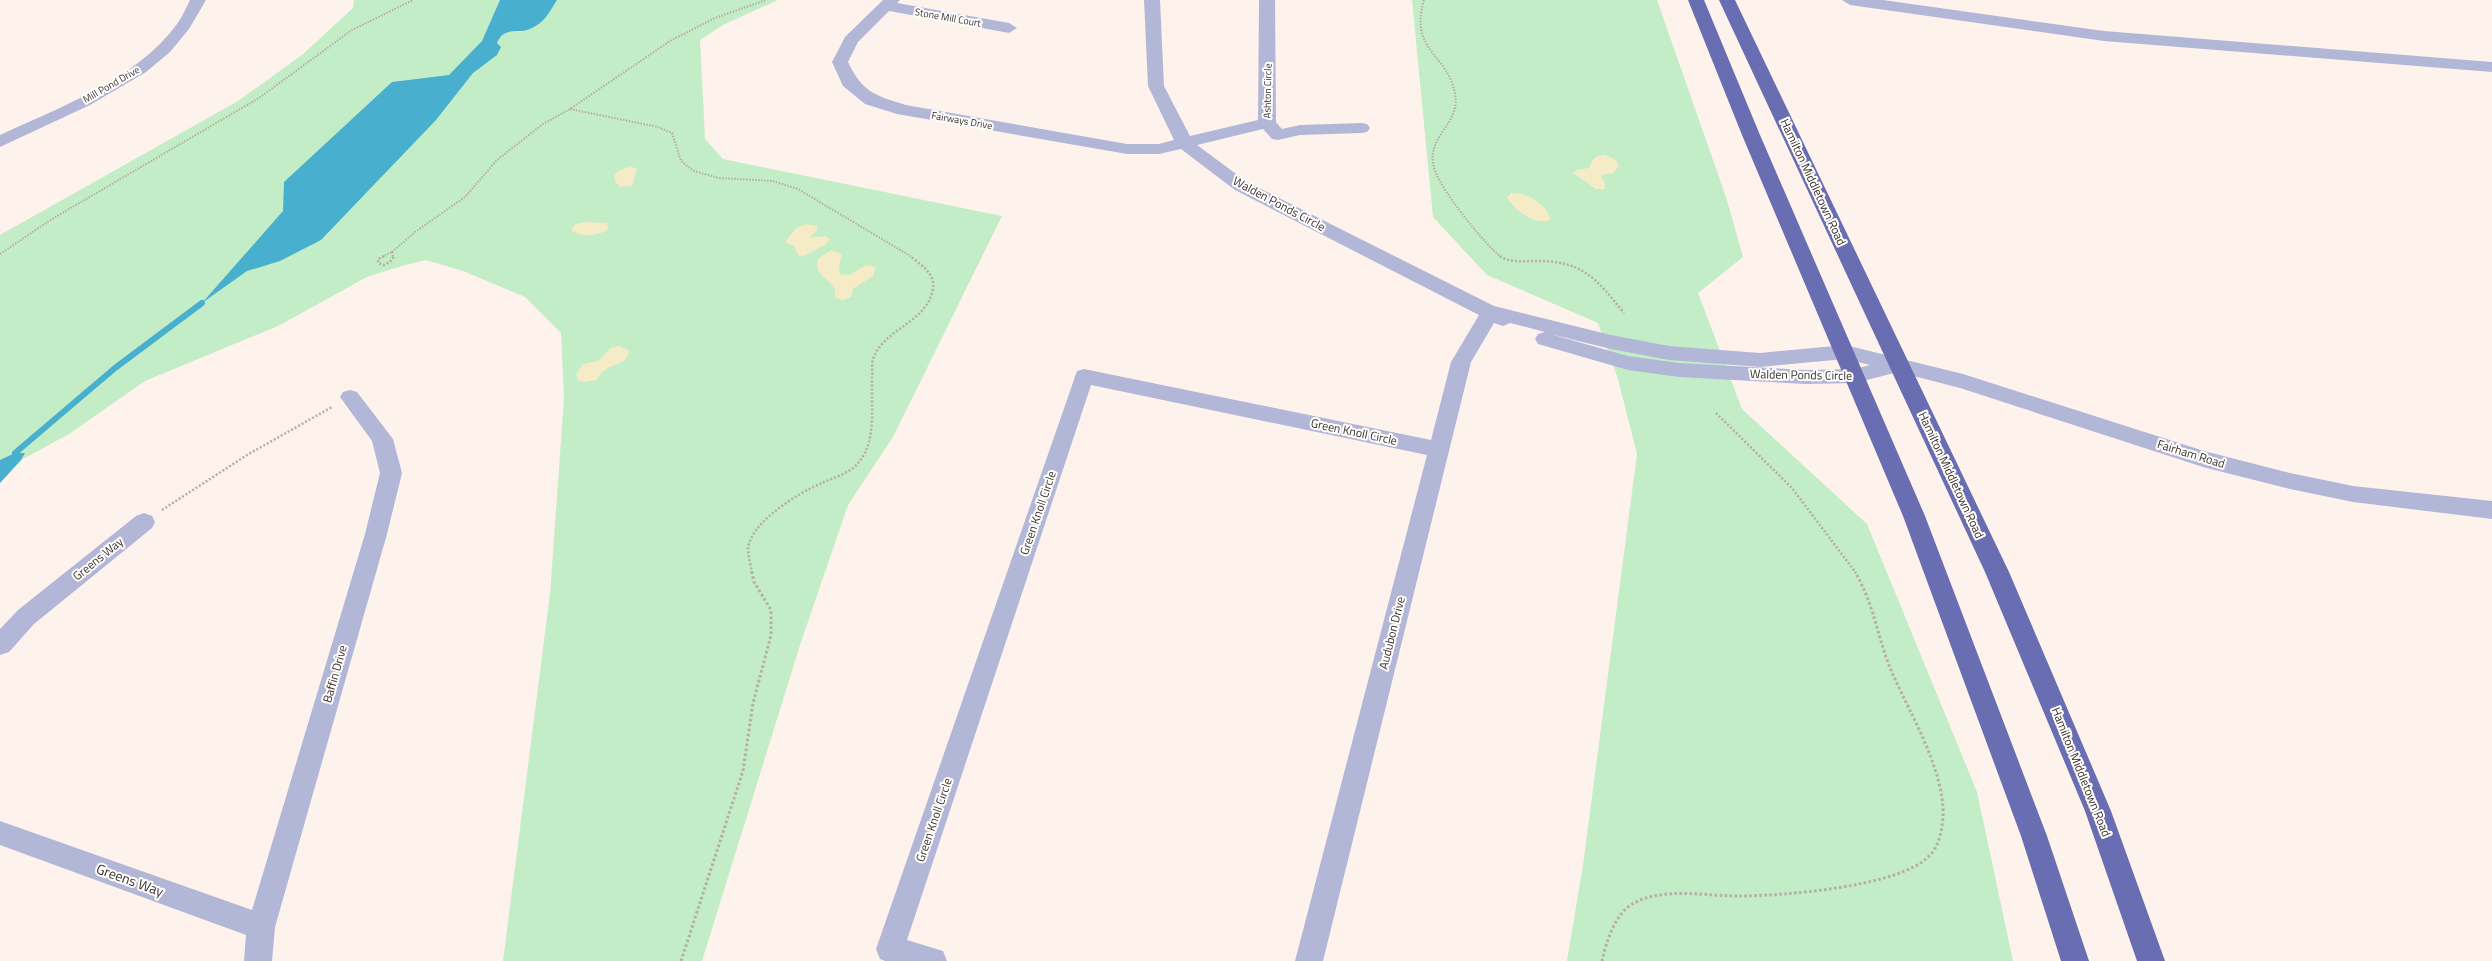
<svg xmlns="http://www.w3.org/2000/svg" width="2492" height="961" font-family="'Titillium Web',sans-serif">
<rect width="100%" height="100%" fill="#fef2ed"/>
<path fill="#c3edc6" d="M354 0H778L723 25 700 40 705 139 723 159 1002 216 893 437 848 505 800 645 702 961H503L550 594 564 398 561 333 525 297 463 271 426 260 402 266 367 277 278 326 145 381 69 434 21 460 0 483V235L238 101 302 55 353 8Z
M1412 0H1657L1727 200 1743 257 1698 293 1742 409 1867 524 1977 792 2013 961H1567L1583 865 1637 454 1618 379 1598 323 1487 275 1433 217Z"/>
<path fill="#f5ebc6" d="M1605 155 1616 160 1619 166 1613 173 1601 175 1605 184 1604 189H1596L1573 173 1576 170 1589 168C1593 160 1593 155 1605 155Z
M630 166 637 169 632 186 620 187 615 181 614 176 618 171Z
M1511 193C1527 192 1546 204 1551 219 1538 228 1512 209 1507 197Z
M585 222 607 223 608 229C600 236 579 238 571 230L575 224Z
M806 224 817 226V231L809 238 825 236 830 239 825 245 802 257 798 255 794 246 785 242 796 228Z
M832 250 842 254 839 266 840 274 849 275 866 265 876 267 873 276 853 289 851 297 843 300 836 298C834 294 836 290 833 287 828 278 811 272 819 258Z
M619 346 629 350C628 365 614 363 605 370 601 372 600 377 596 380L585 382 578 380 576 374 583 364 598 361 611 348Z"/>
<path fill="#49afce" d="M500 0H557C550 11 545 22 532 28 520 35 504 25 497 43L501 47 497 55 473 73 436 120 321 240 280 261 247 271 202 303 283 211 284 182 392 82 449 75 482 41Z
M15 453H25L21 460 0 483V460Z"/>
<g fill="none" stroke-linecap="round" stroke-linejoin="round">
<path stroke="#49afce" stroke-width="6" d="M15 453 115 368 202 303"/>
<path stroke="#b7aca6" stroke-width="2" stroke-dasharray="1.5 1.5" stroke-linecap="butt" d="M1424 0C1409 52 1448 53 1455 94 1460 118 1438 130 1433 152 1432 159 1433 166 1436 173 1443 192 1485 245 1501 257
M570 109 658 127 672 133 681 161 694 171 719 178 773 181 798 189 912 257
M392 252 393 257
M392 252 415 232 465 197 497 160 543 124 570 109 670 41 715 18 766 0
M0 254 52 219 259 98 352 30 413 0
M382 257 392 252"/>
<path stroke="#b7aca6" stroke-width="2.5" stroke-dasharray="2 2" stroke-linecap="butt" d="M384 256 378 259V263L384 265 390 262 394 256
M1500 256C1509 263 1522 261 1533 261 1582 260 1595 277 1624 313
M1716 413 1792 488 1856 573
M162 510 247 455 332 407
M752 573C751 566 748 556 748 549 750 522 800 492 822 483 834 477 851 473 859 462 877 441 871 403 872 377 873 371 871 364 873 359 884 328 927 323 933 289 936 274 920 264 910 256"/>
<path stroke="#b7aca6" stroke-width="3" stroke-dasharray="2.5 2.5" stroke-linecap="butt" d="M681 961 743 771 753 703 771 635V610L754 582 752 572
M1602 961C1606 942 1615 913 1634 903 1664 887 1705 896 1738 896 1781 896 1898 887 1928 857 1939 847 1942 831 1943 817 1945 772 1912 717 1894 677 1878 643 1875 605 1855 572"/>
<path fill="#b3b7d7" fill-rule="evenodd" d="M190 0H206L189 29 170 52 146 72 90 105 0 147V135C60 107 136 80 177 24 182 17 186 8 190 0Z
M883 0H900L897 3 1009 23 1017 28 1009 33 889 11 858 42 848 62C862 92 876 96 906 105L1127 144H1159L1174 140 1148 86 1144 0H1160L1164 86 1190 136 1258 120 1259 0H1275L1276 122 1282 129 1300 125 1361 123 1367 124 1370 128 1367 132 1361 133 1300 135 1278 140 1272 139 1263 129 1197 145 1247 182 1494 306 1611 335 1669 346 1760 353 1845 345 1963 374 2204 451 2290 473 2353 486 2492 501V519L2353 502 2290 489 2203 467 1960 388 1898 372 1855 383 1805 384 1679 377 1628 370 1538 344 1535 339 1538 334 1545 332 1510 323 1503 326 1494 323 1471 362 1323 961H1295L1427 455 1091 385 907 940 943 951 947 961H885L880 959 876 949 1077 371 1084 369 1431 440 1451 362 1479 315 1235 190 1181 149 1159 154H1127L897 114 865 104 843 86 832 62 845 37ZM1550 334 1611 349 1669 360 1760 367 1845 359 1870 365 1855 369 1805 370 1679 363 1628 356Z
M1842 0H1883L2104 31 2492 62V72L2104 41 1850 5Z
M350 390 357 392 393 439 402 473 387 534 275 927 272 961H244L246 935 0 845V821L252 910 365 534 380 473 372 441 340 397 343 392Z
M144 513 152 516 155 522 152 528 34 624 9 652 0 655V629L18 610 136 516Z"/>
<path fill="#696db1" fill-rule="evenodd" d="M1688 0H1704L1760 135 1925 516 2047 836 2089 961H2061L2021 836 1903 516 1742 135Z
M1719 0H1735L2009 572 2111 811 2165 961H2137L2085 811 1985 572Z"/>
</g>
<g text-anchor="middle" stroke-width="4" stroke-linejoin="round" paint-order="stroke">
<g font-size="10" fill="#3a302a" stroke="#fff">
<text transform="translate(948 17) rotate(10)" y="4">Stone Mill Court</text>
<text transform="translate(111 84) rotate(-30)" y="4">Mill Pond Drive</text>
<text transform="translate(1267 91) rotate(-89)" y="4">Ashton Circle</text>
<text transform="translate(962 120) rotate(10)" y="4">Fairways Drive</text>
</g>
<g font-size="12" fill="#3a302a" stroke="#fff">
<text transform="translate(1813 182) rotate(65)" y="4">Hamilton Middletown Road</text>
<text transform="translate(1279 204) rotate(28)" y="4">Walden Ponds Circle</text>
<text transform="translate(1801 375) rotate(1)" y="4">Walden Ponds Circle</text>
<text transform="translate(1354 432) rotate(12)" y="4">Green Knoll Circle</text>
<text transform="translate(2191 454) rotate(17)" y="4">Fairham Road</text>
<text transform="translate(1951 475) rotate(65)" y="4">Hamilton Middletown Road</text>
<text transform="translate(1038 513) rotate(-71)" y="4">Green Knoll Circle</text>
<text transform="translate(98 559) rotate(-39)" y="4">Greens Way</text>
<text transform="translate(1392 633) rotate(-76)" y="4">Audubon Drive</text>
<text transform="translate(335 674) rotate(-74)" y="4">Baffin Drive</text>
<text transform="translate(2081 772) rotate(68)" y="4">Hamilton Middletown Road</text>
<text transform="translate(934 820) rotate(-71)" y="4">Green Knoll Circle</text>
</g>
<g font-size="14" fill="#3a302a" stroke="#fff">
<text transform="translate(130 880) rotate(20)" y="5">Greens Way</text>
</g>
</g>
</svg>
